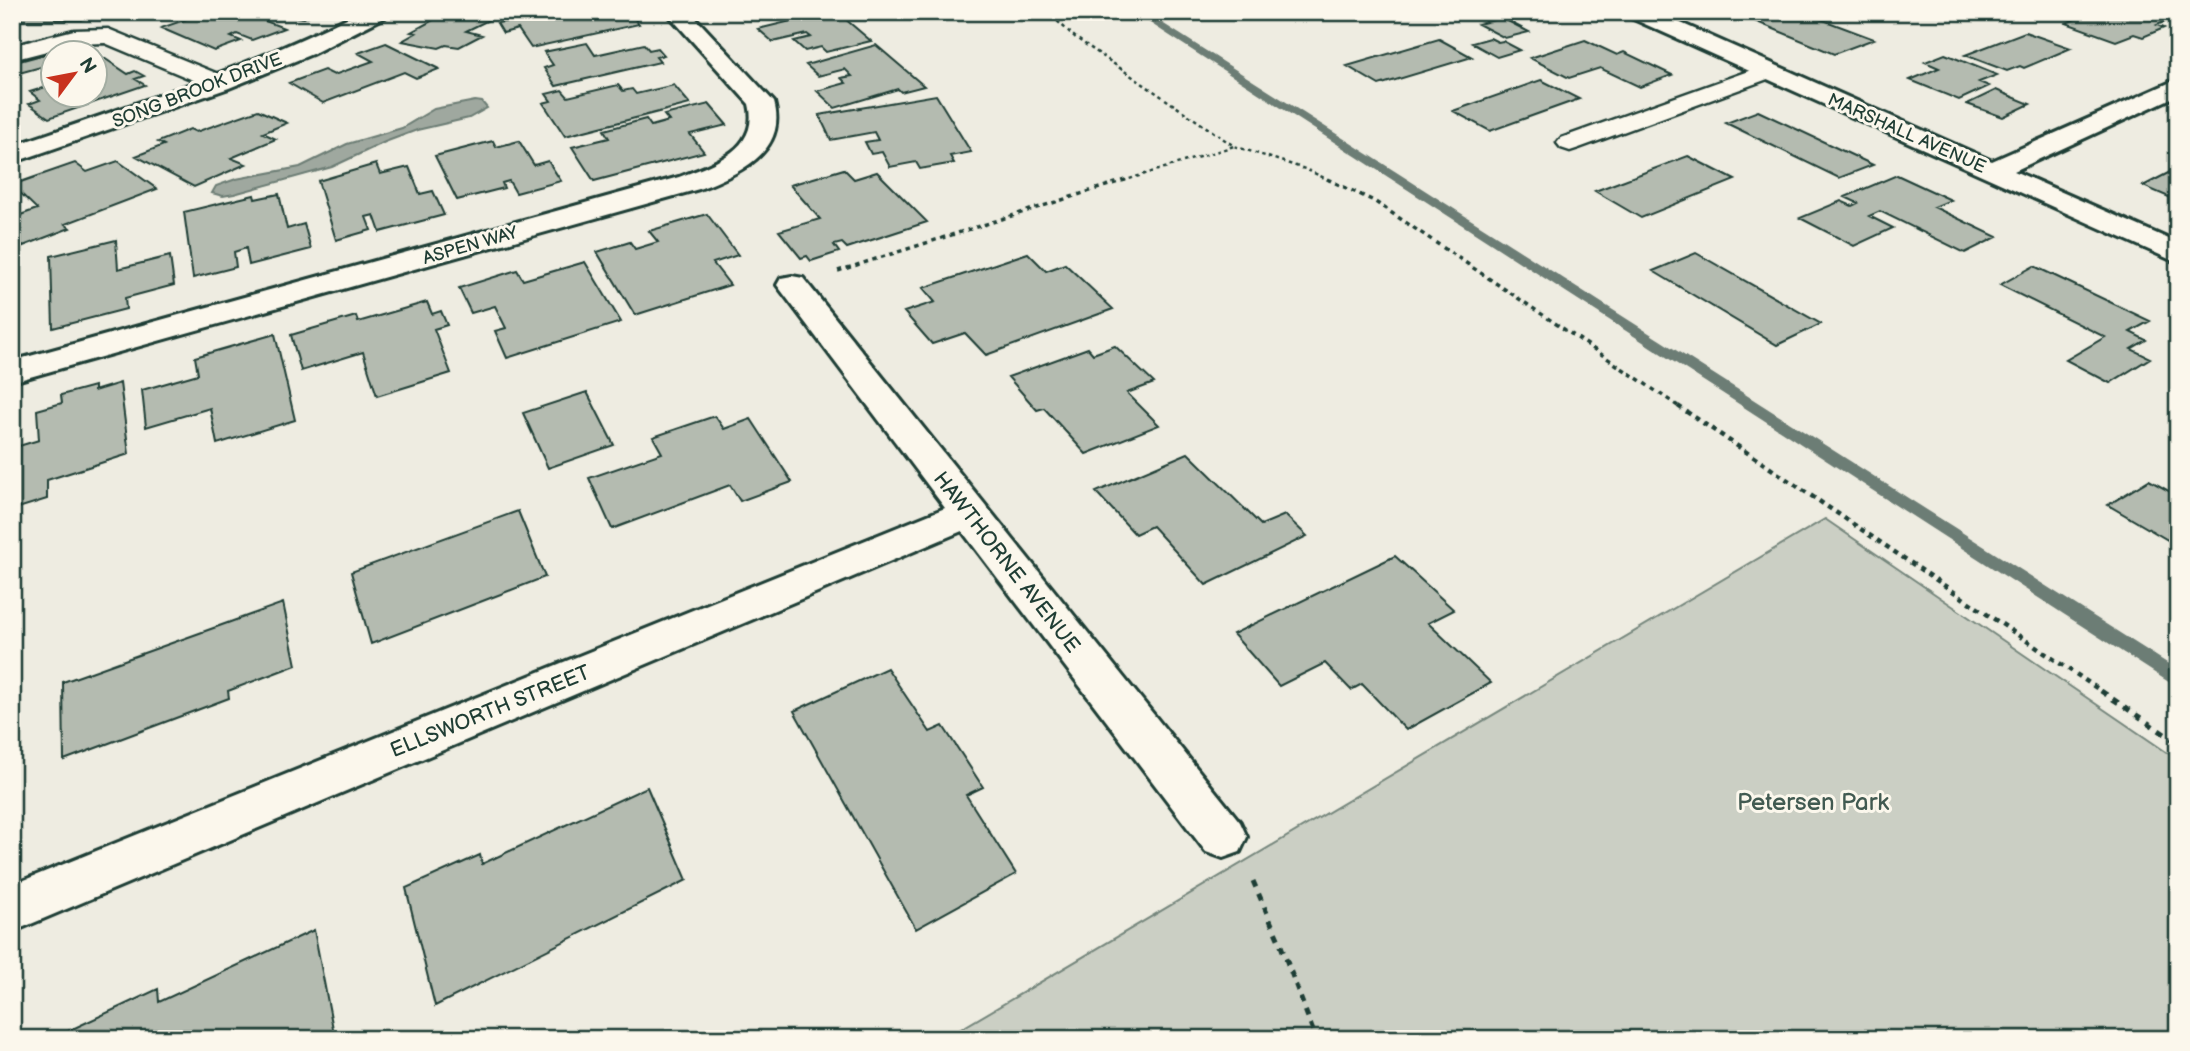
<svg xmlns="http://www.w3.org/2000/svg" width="2190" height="1051" font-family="'Balsamiq Sans',sans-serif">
<rect width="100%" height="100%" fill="#eeece1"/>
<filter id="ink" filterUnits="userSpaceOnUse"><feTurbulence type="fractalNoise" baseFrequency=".0143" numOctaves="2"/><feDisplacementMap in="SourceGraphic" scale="14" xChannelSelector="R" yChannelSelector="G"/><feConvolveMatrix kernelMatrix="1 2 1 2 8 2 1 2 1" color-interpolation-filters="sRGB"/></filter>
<g filter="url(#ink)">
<path fill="#cbcfc4" stroke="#75867c" stroke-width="2" d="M1825 519 2178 760V1039H944Z"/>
<path fill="#9fa89f" stroke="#6c7d74" stroke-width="2" d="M475 101 482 102 487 108 469 118 417 130 385 142 332 167 234 194 223 196 212 193 216 186 236 179 300 167 347 144 402 128 434 109Z"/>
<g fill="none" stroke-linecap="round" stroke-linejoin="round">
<path fill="#6c7d74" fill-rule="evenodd" d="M1133 12H1145L2178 670V688Z"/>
</g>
<path fill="#b4bbb0" stroke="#1f3d34" stroke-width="2" d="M26 12H113L92 14 82 20H12Z
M207 12 218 17 233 12 249 19 255 17 284 28 252 40 237 34 231 37 241 41 214 51 161 28Z
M253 12H315L304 18Z
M510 12H585L589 18 629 12 639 24 531 48 518 29 503 33 497 23 511 21 506 13Z
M828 12H837L871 41 826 52 821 47 805 51 794 41 811 37 807 34 773 42 758 29Z
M1747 12H1802L1874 39 1834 54 1740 15Z
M2092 12H2160L2176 17 2157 25 2164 28 2143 37 2134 34 2116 41 2066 23Z
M410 13 498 12 503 13 466 31 482 35 459 47 446 45 439 48 402 41 416 33 411 32 437 18Z
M1502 18 1529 32 1505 38 1478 24Z
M2025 32 2071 48 2024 68 2020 66 2007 71 1965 55Z
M1490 38 1498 42 1503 41 1520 50 1497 57 1472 43Z
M1439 39 1472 57 1379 85 1347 66Z
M1585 40 1617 55 1624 52 1672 75 1640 87 1600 68 1569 78 1530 58Z
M386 43 439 69 416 78 404 72 323 103 289 83 324 70 334 75 373 61 358 53Z
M587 43 595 55 644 44 649 50 658 48 664 55 656 57 660 62 556 86 544 68 553 65 544 52Z
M876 45 924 86 901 92 898 89 835 108 817 91 846 83 841 78 852 76 845 69 818 76 806 65Z
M49 53 52 56V64L12 75V63Z
M1945 54 1997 75 1979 82 1989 86 1959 100 1910 80 1939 68 1925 62Z
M104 58 128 74 135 71 144 76 135 79 145 85 49 118 29 104 40 100 30 92 52 85V94H94V61Z
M1541 80 1579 99 1490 131 1453 111Z
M618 85 623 91 632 89 636 94 674 85 690 104 565 136 543 103 551 101 546 94 562 90 568 97Z
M1996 90 2030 104 2003 117 1967 104Z
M936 95 971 152 950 156 954 163 920 169 916 162 890 167 882 152 871 154 865 142 878 140 874 132 831 140 819 115Z
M19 96 20 113 12 114V97Z
M709 104 727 125 690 134 704 152 594 181 572 147 609 138 604 130 646 119 651 126 669 121 664 115Z
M258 110 287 123 263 133 276 139 231 158 246 164 194 187 136 156 164 145 158 142 190 129 196 132Z
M1758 111 1873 165 1839 178 1726 123Z
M493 141 496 147 519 141 534 165 548 161 561 181 516 193 509 181 502 183 504 188 457 200 435 156Z
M1688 156 1735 180 1641 218 1595 191Z
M118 161 157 189 65 224 70 228 18 248 12 243V218L37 209 12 185 75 163 87 172Z
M376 164 380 174 409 167 420 194 433 191 444 215 380 232 374 215 366 217 371 230 336 240 318 181Z
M2178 168V201L2143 186Z
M844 169 854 179 877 172 927 222 847 248 842 243 834 245 839 252 811 261 807 256 801 258 779 231 820 219 790 185Z
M1897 175 1951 200 1934 207 1997 237 1965 253 1880 211 1869 216 1893 228 1854 246 1800 218 1841 201 1852 206 1858 203 1845 197Z
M279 194 287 229 304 224 311 249 249 265 246 248 234 252 236 267 193 278 184 212 254 195 255 199Z
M707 214 738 255 713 263 730 285 635 315 597 252 630 242 635 249 658 242 649 231Z
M116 240 118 269 170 256 174 285 125 298 126 309 53 328 51 256Z
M1028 253 1046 271 1065 264 1113 309 986 355 965 333 932 344 904 312 935 302 923 288Z
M1696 253 1821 324 1777 345 1653 271Z
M585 262 621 322 507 358 495 331 506 328 495 306 471 313 459 288 517 270 523 280Z
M2034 266 2150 321 2130 332 2146 340 2131 349 2150 358 2110 383 2066 360 2105 337 2000 285Z
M20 281 19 313 12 315V283Z
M427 302 432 314 441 311 447 325 434 329 451 373 377 396 363 352 301 371 291 335 356 316 358 322Z
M275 334 295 420 217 444 210 408 146 427 142 390 198 374 195 357Z
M1115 346 1154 383 1127 393 1159 425 1086 454 1044 408 1037 410 1008 377 1088 348 1093 354Z
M120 383 129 454 47 480V499L12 510V448L39 440 37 410 62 403 61 395 94 386V391Z
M587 392 614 445 548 468 523 413Z
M715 416 724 429 751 419 792 482 740 501 730 485 612 529 589 478 662 453 653 437Z
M1188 453 1261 525 1285 515 1307 536 1206 585 1152 526 1135 534 1096 492Z
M2149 480 2178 496V546L2108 505Z
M518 511 545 577 371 644 351 572Z
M1395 556 1454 610 1428 623 1491 683 1406 730 1362 684 1351 690 1325 663 1279 686 1233 634Z
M283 603 296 665 228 691 229 698 64 760 63 682Z
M887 668 930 732 943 726 983 787 966 795 1016 874 916 929 794 711Z
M647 787 687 880 435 1006 406 888 480 855 482 864Z
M314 930 335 1039H51L158 989 159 1002Z"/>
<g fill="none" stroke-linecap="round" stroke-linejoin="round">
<g stroke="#1f3d34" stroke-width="5">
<path id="service" d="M108 29 228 78 232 83 228 88H212L105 43 74 44 12 60V46L74 30Z
M1768 64 1776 66 1780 71 1776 76 1579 148 1570 151 1561 148 1557 143 1561 138Z"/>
</g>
<g stroke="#1f3d34" stroke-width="6">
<path id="minor" d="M359 12H388L385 17 312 54 229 88 12 163V146C130 106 248 68 359 12Z
M666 12H690L774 102C788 152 738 174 699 189L12 382V361L679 177C714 164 760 149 749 104Z
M1626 12H1656L1992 161 2178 79V95L2014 171 2178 243V263L1629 17Z
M792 276 803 278 1240 822 1247 837 1240 852 1223 858 1206 852 962 531 12 932V885L945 508 777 285 781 278Z"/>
</g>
<path stroke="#1f3d34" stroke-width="2.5" stroke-dasharray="3.5 3.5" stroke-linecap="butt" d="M1047 12 1076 38 1234 146 1305 169 1331 181
M1123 181 1234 146"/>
<path stroke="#1f3d34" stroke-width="3.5" stroke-dasharray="4.5 4.5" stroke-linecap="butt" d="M1327 179 1374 201 1681 408
M838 271 1128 179"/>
<path stroke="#1f3d34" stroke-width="4.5" stroke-dasharray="5 5" stroke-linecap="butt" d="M1678 406 2104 693"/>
<path stroke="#1f3d34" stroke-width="5" stroke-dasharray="7 7" stroke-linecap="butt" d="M2101 691 2178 743
M1253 881 1280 943 1316 1039"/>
<use href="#service" fill="#fbf7ec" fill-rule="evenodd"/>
<use href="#minor" fill="#fbf7ec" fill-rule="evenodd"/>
</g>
</g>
<g text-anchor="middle" stroke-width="6" stroke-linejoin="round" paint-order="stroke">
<g font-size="18" fill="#1f3d34" stroke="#fbf7ec">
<text transform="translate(197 90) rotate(-21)" y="6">SONG BROOK DRIVE</text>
<text transform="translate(1907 133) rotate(24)" y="6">MARSHALL AVENUE</text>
<text transform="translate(470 245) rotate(-16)" y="6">ASPEN WAY</text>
</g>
<g font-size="21" fill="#1f3d34" stroke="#fbf7ec">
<text transform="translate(1007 562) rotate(52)" y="7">HAWTHORNE AVENUE</text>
<text transform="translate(490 711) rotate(-22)" y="7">ELLSWORTH STREET</text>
</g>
<g font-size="24" fill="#415a51" stroke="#fbf7ec">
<text x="1813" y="810">Petersen Park</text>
</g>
</g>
<rect width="2190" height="1051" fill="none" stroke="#fbf7ec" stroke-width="42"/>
<rect x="21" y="21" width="2148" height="1009" fill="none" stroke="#1f3d34" stroke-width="2.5" filter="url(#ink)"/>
<g transform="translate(74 74) rotate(58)"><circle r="33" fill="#fbf7ec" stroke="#a3ada2" stroke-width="2"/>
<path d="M0-5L12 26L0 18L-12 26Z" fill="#c8321e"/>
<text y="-10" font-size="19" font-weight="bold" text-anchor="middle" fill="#1f3d34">N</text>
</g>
</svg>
